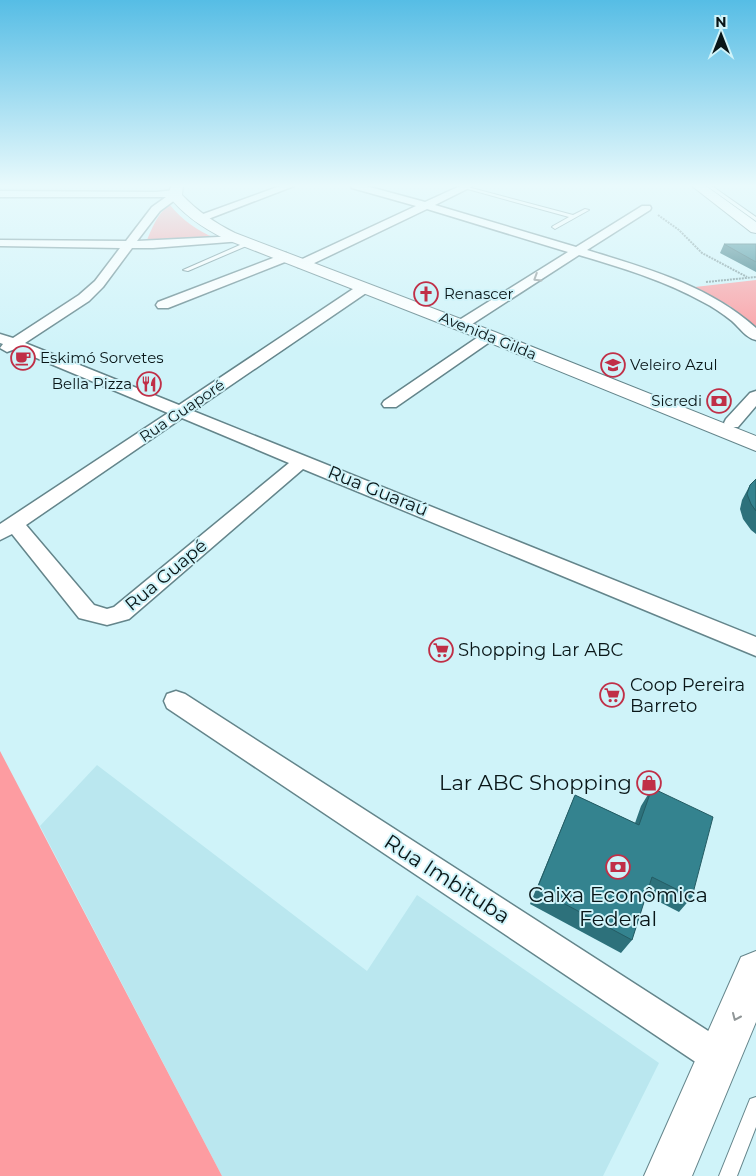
<svg xmlns="http://www.w3.org/2000/svg" width="756" height="1176" font-family="Montserrat,sans-serif">
<rect width="100%" height="100%" fill="#cff3f9"/>
<path fill="#bae7ef" d="M97 765 367 971 417 895 659 1063 603 1176H222L40 826Z"/>
<path fill="#fd9ca1" d="M170 205C182 220 198 231 215 238L146 242C152 229 157 213 170 205Z
M756 280V328L730 306 695 287Z
M0 751 222 1176H0Z"/>
<g fill="none" stroke-linecap="round" stroke-linejoin="round">
<g stroke="#64858b" stroke-width="2">
<path id="lane" d="M464 186 573 215 585 209 589 210 555 229 552 227 553 226 569 217 464 188Z
M707 186H712L756 217V221Z
M249 241 252 243 251 244 188 271 183 270Z
M756 1097V1127L737 1176H719L750 1099Z"/>
</g>
<g stroke="#64858b" stroke-width="3">
<path id="street" d="M280 186H294L203 221 199 222 194 219 195 217Z
M351 186H366L425 202 460 186H473L435 205 576 247 642 206H650L651 208 650 210 587 250C648 269 708 285 756 328V340C746 338 740 328 732 321 723 314 713 307 703 302 664 280 622 268 579 255L466 328H456L454 325 456 322 568 252 427 209 306 267H298L296 264 298 261 416 206 352 188Z
M175 190 180 193 179 197 160 211 137 241 238 236 244 239 242 241 153 248H132L103 287 89 301 25 343 179 405 359 285H369L370 288 369 291 193 411 756 637V656L303 469 129 619 107 625 79 618 12 534 0 540V524L168 413 15 349 7 352 0 348 3 344 0 343V334L13 338 79 295 95 281 120 248 0 246V240L126 241 152 207 166 197H0V191L156 192ZM182 418 289 463 114 607 107 609 94 605 26 525Z
M286 253 292 257 290 260 168 308H158L156 305 158 302Z
M489 332 494 333 496 336 494 339 396 407H384L382 404 384 401 484 333Z
M756 391V406L738 427H726L724 423 726 419 750 393Z
M176 691 185 694 730 1045 735 1057 730 1069 718 1074 706 1069 167 708 164 701 167 694Z"/>
</g>
<g stroke="#64858b" stroke-width="2">
<path id="primary" d="M171 186H183L182 195C197 211 215 223 235 233L495 332 756 436V451L483 340 225 239C203 228 183 215 168 195Z
M692 186H706L756 222V233L751 232Z
M756 951V1022L692 1176H644L741 957Z"/>
</g>
<path stroke="#7a9498" stroke-width="2" stroke-dasharray="2 1" stroke-linecap="butt" d="M658 215 679 230 702 253 747 277
M706 282 756 277"/>
<use href="#lane" fill="#fff" fill-rule="evenodd"/>
<use href="#street" fill="#fff" fill-rule="evenodd"/>
<use href="#primary" fill="#fff" fill-rule="evenodd"/>
</g>
<path fill="#2d717b" d="M724 244H756V272L720 253Z
M756 479V534L751 530 743 519 740 509 742 500 750 485Z
M652 788 692 897 679 912 646 895 632 940 621 953 530 904 575 795 635 823 641 806Z"/>
<path fill="#34838f" stroke="#245c64" d="M724 244H756V262Z
M756 479V511L751 504 747 494 750 485Z
M652 788 713 817 692 897 652 877 632 940 537 889 575 795 639 825Z"/>
<defs><path id="oneway-chevron" d="M-2-3.5L2.5 0L-2 3.5" fill="none" stroke-width="1.6" stroke-linecap="round" stroke-linejoin="round" transform="scale(1.25)"/></defs>
<g stroke="#909697">
<use href="#oneway-chevron" transform="translate(537 278) rotate(148)"/>
<use href="#oneway-chevron" transform="translate(736 1017) rotate(114)"/>
</g>
<linearGradient id="sky" x2="0" y2="1"><stop stop-color="#56bde5"/><stop offset="0.53" stop-color="#e9fafc"/><stop offset="1" stop-color="#e9fafc" stop-opacity="0"/></linearGradient>
<rect width="756" height="350" fill="url(#sky)"/>
<defs>
<g id="church-ring" transform="scale(1.25)"><circle r="9.5" fill="#cff3f9" stroke="#c02f47" stroke-width="1.5"/><path d="M-1.2-6h2.4v3.5h3.3v2.4h-3.3V6h-2.4V-.1h-3.3v-2.4h3.3Z" fill="#c02f47"/></g>
<g id="cafe-ring" transform="scale(1.25)"><circle r="9.5" fill="#cff3f9" stroke="#c02f47" stroke-width="1.5"/><path d="M-5.5-4.5H6V0H3Q3 3.5 0 3.5H-2.5Q-5.5 3.5-5.5 0ZM3-3.2v2h1.7v-2ZM-6 4.5H4V6H-6Z" fill="#c02f47"/></g>
<g id="school-ring" transform="scale(1.25)"><circle r="9.5" fill="#cff3f9" stroke="#c02f47" stroke-width="1.5"/><path d="M0-5L7-2L0 1L-7-2ZM-4 1L0 2.5L4 1V4Q0 6-4 4Z" fill="#c02f47"/></g>
<g id="restaurant-ring" transform="scale(1.25)"><circle r="9.5" fill="#cff3f9" stroke="#c02f47" stroke-width="1.5"/><path d="M-5-6h1v4h1v-4h1v4h1v-4h1v5L-1.5 .5V6h-2V.5L-5-1ZM5-6V6H3V1.5H1.5Q1.5-4 5-6Z" fill="#c02f47"/></g>
<g id="bank-ring" transform="scale(1.25)"><circle r="9.5" fill="#cff3f9" stroke="#c02f47" stroke-width="1.5"/><path d="M-6-4H6V4H-6ZM0-2.3a2.3 2.3 0 1 0 0 4.6a2.3 2.3 0 1 0 0-4.6Z" fill="#c02f47"/></g>
<g id="supermarket-ring" transform="scale(1.25)"><circle r="9.5" fill="#cff3f9" stroke="#c02f47" stroke-width="1.5"/><path d="M-6-5.5h2.5l.6 2H6L4.5 2H-2.5L-4.4-4H-6ZM-1.5 3.2a1.3 1.3 0 1 0 .1 0ZM3 3.2a1.3 1.3 0 1 0 .1 0Z" fill="#c02f47"/></g>
<g id="shop-ring" transform="scale(1.25)"><circle r="9.5" fill="#cff3f9" stroke="#c02f47" stroke-width="1.5"/><path d="M-5-2.5h2.3a2.7 3.5 0 0 1 5.4 0H5L5.5 6h-11ZM-1.5-2.5h3a1.5 2.3 0 0 0-3 0Z" fill="#c02f47"/></g>
</defs>
<g fill-rule="evenodd">
<use href="#church-ring" x="426" y="294"/>
<use href="#cafe-ring" x="23" y="358"/>
<use href="#school-ring" x="613" y="365"/>
<use href="#restaurant-ring" x="149" y="384"/>
<use href="#bank-ring" x="719" y="401"/>
<use href="#supermarket-ring" x="441" y="650"/>
<use href="#supermarket-ring" x="612" y="695"/>
<use href="#shop-ring" x="649" y="783"/>
<use href="#bank-ring" x="618" y="867"/>
</g>
<g text-anchor="middle" stroke-width="4" stroke-linejoin="round" paint-order="stroke">
<g font-size="15" fill="#091618" stroke="#cff3f9" text-anchor="start">
<text x="444" y="299">Renascer</text>
<text x="40" y="363">Eskimó Sorvetes</text>
<text x="630" y="370">Veleiro Azul</text>
<text x="132" y="389" text-anchor="end">Bella Pizza</text>
<text x="702" y="406" text-anchor="end">Sicredi</text>
</g>
<g font-size="15" fill="#091618" stroke="#cff3f9">
<text transform="translate(488 336) rotate(22)" y="5">Avenida Gilda</text>
<text transform="translate(182 411) rotate(-34)" y="5">Rua Guaporé</text>
</g>
<g font-size="18" fill="#091618" stroke="#cff3f9">
<text transform="translate(378 491) rotate(22)" y="6">Rua Guaraú</text>
<text transform="translate(166 575) rotate(-40)" y="6">Rua Guapé</text>
</g>
<g font-size="18" fill="#091618" stroke="#cff3f9" text-anchor="start">
<text x="458" y="656">Shopping Lar ABC</text>
<text x="630" y="691">Coop Pereira<tspan x="630" dy="21">Barreto</tspan></text>
</g>
<g font-size="21" fill="#091618" stroke="#cff3f9" text-anchor="end">
<text x="632" y="790">Lar ABC Shopping</text>
<text x="618" y="902" text-anchor="middle">Caixa Econômica<tspan x="618" dy="24">Federal</tspan></text>
</g>
<g font-size="21" fill="#091618" stroke="#cff3f9">
<text transform="translate(447 879) rotate(33)" y="7">Rua Imbituba</text>
</g>
</g>
<g transform="translate(721 35)" stroke="#cff3f9" stroke-width="4" paint-order="stroke">
<path d="M0-4L9 19L0 12L-9 19Z" fill="#091618"/>
<text y="-8" font-size="14" font-weight="bold" text-anchor="middle" fill="#091618">N</text>
</g>
</svg>
